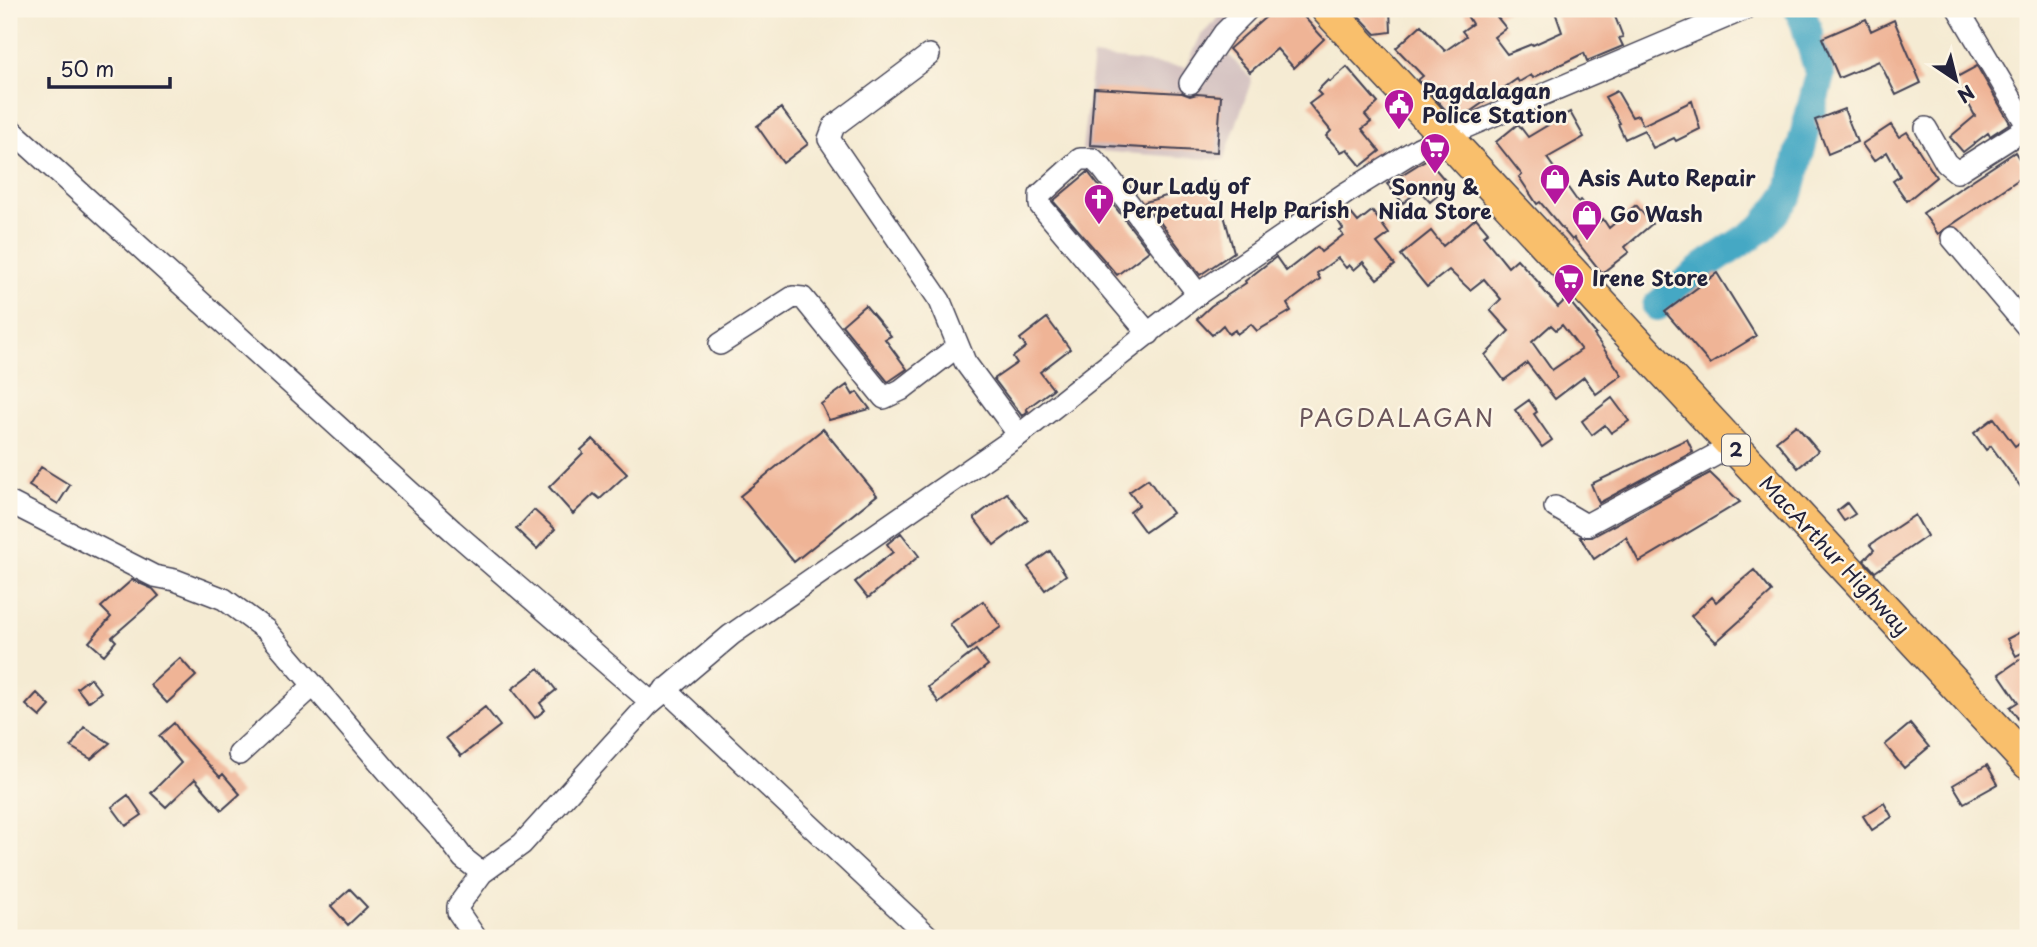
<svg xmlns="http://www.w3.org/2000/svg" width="2037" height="947" font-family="'Playpen Sans',sans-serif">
<rect width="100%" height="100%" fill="#fcf5e5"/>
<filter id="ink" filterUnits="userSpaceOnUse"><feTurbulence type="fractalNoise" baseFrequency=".0143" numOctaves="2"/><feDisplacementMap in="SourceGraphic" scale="14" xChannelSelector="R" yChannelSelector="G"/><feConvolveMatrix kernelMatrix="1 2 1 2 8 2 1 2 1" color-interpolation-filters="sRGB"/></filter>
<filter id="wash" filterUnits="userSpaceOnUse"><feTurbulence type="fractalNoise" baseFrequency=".00686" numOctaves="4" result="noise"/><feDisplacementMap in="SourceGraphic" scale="28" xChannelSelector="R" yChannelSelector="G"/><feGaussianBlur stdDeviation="1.57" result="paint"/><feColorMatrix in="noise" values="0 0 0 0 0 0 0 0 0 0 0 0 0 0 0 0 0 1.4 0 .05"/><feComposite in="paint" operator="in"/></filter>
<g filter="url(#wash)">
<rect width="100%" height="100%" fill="#f5ebd3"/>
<path fill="#d2bfbf" d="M1228 9H1267L1224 50 1252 79 1224 160 1082 150 1093 56 1186 67 1201 35Z"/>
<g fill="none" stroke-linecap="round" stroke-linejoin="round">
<path stroke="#44a8c4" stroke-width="30" d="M1657 306 1705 266 1762 228 1789 194 1820 75 1805 23 1799 9"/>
</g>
<g id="blocks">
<path fill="#efb496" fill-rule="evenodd" d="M1275 9H1297L1324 39 1294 68 1277 49 1250 72 1229 49Z
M1362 9H1390L1391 32 1376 34 1356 13Z
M1463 9H1509L1497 17 1506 28 1494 37 1507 54 1532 44 1533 45 1562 32 1554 9H1612L1623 37 1619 38 1623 46 1587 61 1584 53 1533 78 1531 75 1519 82 1517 79 1471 111 1453 118 1418 80 1423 76 1396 48 1421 25 1445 51 1466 36 1462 31 1472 24Z
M1866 19 1871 31 1894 20 1921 83 1896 95 1879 61 1839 78 1822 38Z
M1977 66 2010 123 1990 136 1988 133 1963 152 1950 137 1975 116 1955 78Z
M1347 67 1378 103 1365 115 1371 122 1362 129 1380 151 1361 166 1347 149 1341 152 1326 136 1331 131 1309 104 1321 95 1317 91 1328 80 1330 82Z
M1094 88 1182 93 1190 96 1197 94 1221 96 1217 152 1090 145Z
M1617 91 1632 117 1638 115 1643 125 1692 101 1700 129 1676 141 1674 138 1653 148 1644 130 1625 139 1618 124 1620 123 1605 97Z
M781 108 808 144 783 163 757 126Z
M1844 109 1857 142 1828 154 1815 120Z
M1570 112 1584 137 1547 158 1578 202 1581 200 1599 222 1603 219 1609 228 1636 205 1652 224 1625 247 1629 252 1602 273 1574 238 1572 240 1540 202 1537 204 1519 177 1522 175 1496 142 1518 124 1528 137Z
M1891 125 1899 137 1907 132 1936 177 1907 201 1893 181 1900 176 1887 152 1874 161 1862 144Z
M2015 152 2028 173 1938 234 1923 213Z
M1427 159 1449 185 1430 202 1419 190 1403 203 1387 184Z
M1088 172 1149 251 1117 275 1053 201Z
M1215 182 1234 252 1200 275 1145 202Z
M1349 211 1358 222 1372 211 1389 234 1377 243 1395 265 1377 279 1363 262 1354 270 1349 265 1346 268 1338 258 1317 273 1320 279 1287 304 1291 311 1257 331 1251 324 1237 334 1235 330 1229 334 1223 325 1212 335 1197 319 1211 306 1246 283 1245 281 1276 257 1286 271 1317 247 1321 252 1343 235 1340 231 1343 229 1337 219Z
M1476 218 1488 232 1483 236 1508 267 1517 259 1540 284 1539 285 1558 307 1567 298 1596 334 1594 335 1622 375 1596 394 1584 377 1555 399 1527 363 1504 380 1485 355 1509 331 1490 310 1501 299 1484 279 1470 290 1449 270 1427 287 1401 255 1431 231 1443 246ZM1551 325 1556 330 1562 325 1581 350 1552 370 1532 342Z
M1717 273 1756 336 1710 364 1665 312Z
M865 305 891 336 885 339 907 369 888 382 842 325Z
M1047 318 1070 349 1040 372 1053 389 1026 409 1028 411 1022 416 994 379 1017 363 1013 357 1026 347 1020 339Z
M847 385 853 395 857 392 870 409 829 420 821 404Z
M1612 398 1629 421 1611 433 1605 425 1592 435 1582 421Z
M1529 400 1537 412 1534 414 1552 440 1542 447 1515 410Z
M1994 418 2015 446 2028 436V497L1991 446 1986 450 1974 433Z
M1796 425 1818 451 1798 468 1776 441Z
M823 429 877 495 794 562 740 496Z
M593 439 627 474 600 499 594 494 573 514 549 487 583 453 581 450Z
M1687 439 1693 452 1599 503 1591 484Z
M41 467 70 485 58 504 29 486Z
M1710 473 1740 502 1639 562 1626 537 1594 559 1580 537H1592Z
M1148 479 1172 513 1145 532 1130 512 1139 505 1129 492Z
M1007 493 1028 520 994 545 974 518Z
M1847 503 1855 514 1844 521 1837 511Z
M534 510 555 529 537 549 516 529Z
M1915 515 1927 536 1875 572 1864 560 1874 550 1870 545Z
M901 533 919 556 868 598 855 582 893 552 887 544Z
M1050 551 1066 575 1045 590 1028 567Z
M1754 570 1772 592 1716 642 1691 616 1712 597 1716 602Z
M132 580 153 589 159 596 112 637 116 641 104 655 89 642 111 617 101 607Z
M983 601 1001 627 968 650 950 624Z
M2028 628V650L2016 656 2007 639Z
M976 650 988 665 939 703 928 687Z
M2028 654V733L2010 707 2018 702 1999 674Z
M180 658 196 676 167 703 150 685Z
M539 668 556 690 540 703 545 710 535 718 512 689Z
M90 678 101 692 88 702 77 688Z
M37 693 50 706 40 717 26 705Z
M485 707 500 726 461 756 446 738Z
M174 723 186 740 220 777 223 774 240 794 222 810 195 779 166 807 151 793 181 763 159 736Z
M1910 724 1929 747 1904 768 1885 745Z
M84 727 110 743 91 759 71 747Z
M1987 765 1998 784 1964 803 1953 785Z
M128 795 142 815 126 826 112 807Z
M1884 803 1892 817 1872 830 1863 816Z
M350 889 367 907 348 925 331 906Z"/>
</g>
</g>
<g filter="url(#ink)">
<use href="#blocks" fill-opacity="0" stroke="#424052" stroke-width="2"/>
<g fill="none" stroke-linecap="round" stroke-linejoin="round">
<g stroke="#424052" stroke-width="24">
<path id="minor" d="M929 55 834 126 829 139 940 301 965 362 1019 435
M1190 83 1224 33 1248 9
M9 128 452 530 651 702
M1926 128 1946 163 1957 172 2028 127 1958 9
M1952 238 2028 328
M1149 334 1040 205V195L1080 159H1093L1102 168 1198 294
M720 344 793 297 803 298 884 398 901 390 958 346
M9 502 154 576 175 580 224 599 266 630 388 772 445 834 463 858 482 873
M1555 507 1586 525 1732 446
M665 689 930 938
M239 754 314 685
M476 938 458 912V906L482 873 522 844 648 705 731 635 1019 435 1198 294 1346 193 1419 148 1445 136 1745 9"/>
</g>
<g stroke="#424052" stroke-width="35">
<path id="highway" d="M1327 9 2028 763"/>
</g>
<use href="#minor" stroke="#fff" stroke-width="21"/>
<use href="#highway" stroke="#f9bf6c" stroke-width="32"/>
</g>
</g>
<defs>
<g id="civic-pin" transform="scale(1.575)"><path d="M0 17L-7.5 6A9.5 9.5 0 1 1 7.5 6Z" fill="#b5179e" stroke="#fcf5e5"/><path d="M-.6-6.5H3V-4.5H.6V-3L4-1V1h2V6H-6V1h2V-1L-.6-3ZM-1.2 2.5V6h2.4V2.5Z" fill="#fff"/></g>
<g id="supermarket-pin" transform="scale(1.575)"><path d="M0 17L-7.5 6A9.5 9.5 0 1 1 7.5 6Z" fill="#b5179e" stroke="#fcf5e5"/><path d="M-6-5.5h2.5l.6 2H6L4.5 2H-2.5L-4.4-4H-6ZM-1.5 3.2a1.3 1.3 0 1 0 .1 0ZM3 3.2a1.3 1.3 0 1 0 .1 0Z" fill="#fff"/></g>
<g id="shop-pin" transform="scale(1.575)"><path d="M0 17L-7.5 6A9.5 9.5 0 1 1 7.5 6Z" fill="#b5179e" stroke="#fcf5e5"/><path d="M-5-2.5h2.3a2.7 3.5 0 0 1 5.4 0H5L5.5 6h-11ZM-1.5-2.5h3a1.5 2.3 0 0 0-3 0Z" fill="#fff"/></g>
<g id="church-pin" transform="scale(1.575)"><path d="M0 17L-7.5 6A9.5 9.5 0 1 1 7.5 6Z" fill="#b5179e" stroke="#fcf5e5"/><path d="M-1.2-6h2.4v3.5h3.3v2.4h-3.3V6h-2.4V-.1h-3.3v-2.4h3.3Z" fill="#fff"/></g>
</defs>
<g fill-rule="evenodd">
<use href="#civic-pin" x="1399" y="104"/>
<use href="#supermarket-pin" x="1435" y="148"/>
<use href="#shop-pin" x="1555" y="179"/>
<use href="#church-pin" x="1099" y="199"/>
<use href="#shop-pin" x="1587" y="215"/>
<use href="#supermarket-pin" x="1569" y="279"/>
</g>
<g text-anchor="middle" stroke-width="5" stroke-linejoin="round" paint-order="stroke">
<rect fill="#fcf5e5" stroke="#63616e" stroke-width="2" x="1722" y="434.5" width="28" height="31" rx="5"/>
<g font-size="19" font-weight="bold" fill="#22223b">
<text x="1736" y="457">2</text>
</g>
<g font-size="21" font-weight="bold" fill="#22223b" stroke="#fcf5e5" text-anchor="start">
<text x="1422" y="99">Pagdalagan<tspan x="1422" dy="24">Police Station</tspan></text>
<text x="1578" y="186">Asis Auto Repair</text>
<text x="1122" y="194">Our Lady of<tspan x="1122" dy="24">Perpetual Help Parish</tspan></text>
<text x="1435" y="195" text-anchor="middle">Sonny &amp;<tspan x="1435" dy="24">Nida Store</tspan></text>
<text x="1610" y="222">Go Wash</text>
<text x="1592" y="286">Irene Store</text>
</g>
<g font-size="21" fill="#22223b" stroke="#fcf5e5">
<text transform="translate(1834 556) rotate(47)" y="7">MacArthur Highway</text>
</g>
<g font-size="24" letter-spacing="2" fill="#6a555b" stroke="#fcf5e5">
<text x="1397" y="427">PAGDALAGAN</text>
</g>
</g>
<rect width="2037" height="947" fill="none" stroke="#fcf5e5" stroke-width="35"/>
<g transform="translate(1956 80) rotate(145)" stroke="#fcf5e5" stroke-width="5" paint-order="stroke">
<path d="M0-5L12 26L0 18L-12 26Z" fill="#22223b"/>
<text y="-10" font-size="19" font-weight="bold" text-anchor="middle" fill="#22223b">N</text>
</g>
<path d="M49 77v10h121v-10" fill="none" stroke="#22223b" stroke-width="3.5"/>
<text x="60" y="77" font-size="21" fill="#22223b" stroke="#fcf5e5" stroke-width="5" paint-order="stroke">50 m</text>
</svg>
